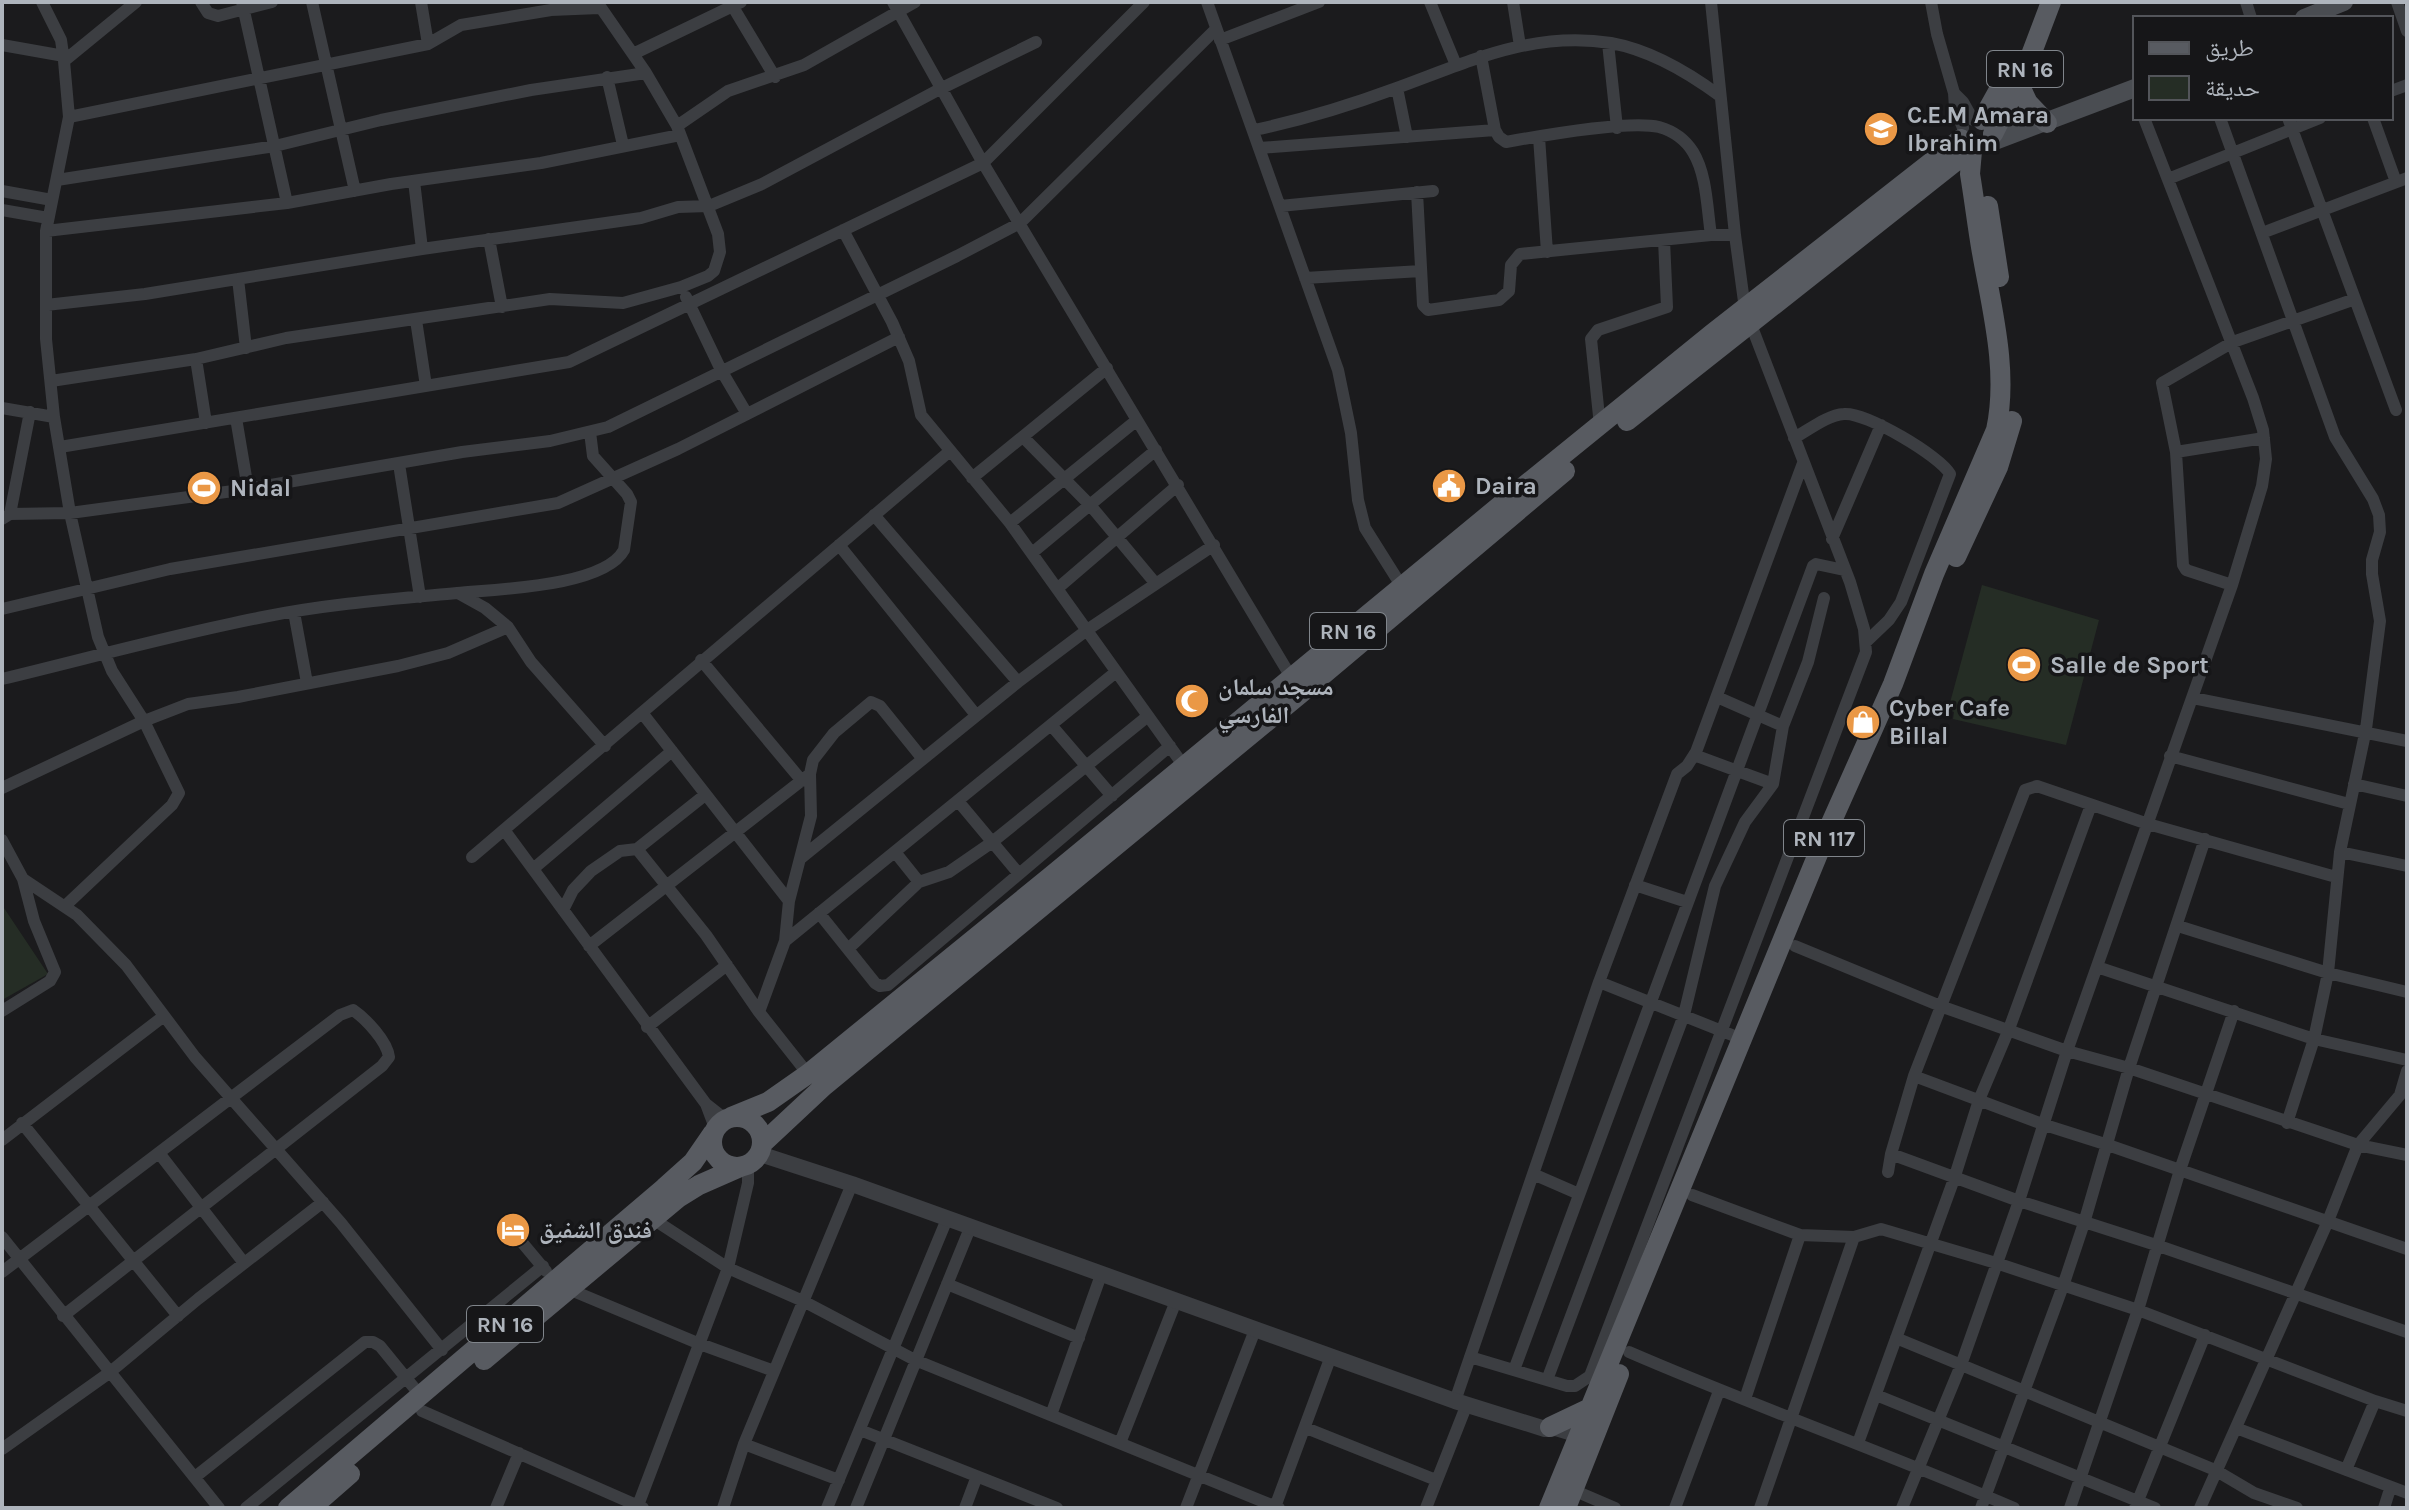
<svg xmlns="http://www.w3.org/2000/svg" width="2409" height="1510" font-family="Karla,'Noto Naskh Arabic',sans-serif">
<rect width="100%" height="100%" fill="#1b1b1d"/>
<path fill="#252d25" d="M1982 585 2099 620 2066 745 1953 719 1954 712 1948 710Z
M2 905 48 974 2 1000Z"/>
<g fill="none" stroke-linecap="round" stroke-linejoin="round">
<path stroke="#3c3e42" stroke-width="12" d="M42 2 61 40 64 61
M201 2 208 13 218 16 272 2
M242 2 287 203 391 184 541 163 680 135
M312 2 355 191
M421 2 428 44
M730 2 775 77
M893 2 983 163 1291 677
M1207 2 1338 370 1351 433 1358 500 1365 528 1404 590
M1430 2 1456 65
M1513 2 1520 46
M1931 2 1937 34 1954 93
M2246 2 2251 18
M2397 2 2407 31
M1220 40 1319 2
M1608 43 1617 128
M2 45 64 56
M633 54 741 2
M607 77 623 145
M1397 88 1407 137
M2391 91 2407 85
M69 117 428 44 461 25 551 10 599 8
M2220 118 2335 437 2373 499 2379 515 2380 532 2372 560V574L2380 621 2366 729 2340 852 2328 973 2314 1039 2287 1123
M2288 118 2396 410
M2373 118 2396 182
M677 126 728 91 804 65 915 2
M1963 128 1955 108 1954 93 1963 102 1973 120
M1254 130C1302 120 1348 106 1394 89 1466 63 1532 30 1611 43 1650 50 1689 73 1720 96
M1495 130 1499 137 1506 142C1539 136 1630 120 1659 127 1673 131 1685 139 1693 152 1707 175 1707 209 1711 235H1735
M1539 137 1547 252
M1260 148 1495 130 1481 56
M2168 179 2320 118
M57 180 275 146 381 120 531 90 646 73
M414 181 422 249
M2 191 52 200
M1417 192 1423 305 1428 310 1499 300 1509 291 1511 265 1520 254 1711 235
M1280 206 1433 191
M2 210 48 218
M843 230 892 322 909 361 921 415 1010 523 1186 769
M46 231 287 203
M2262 233 2407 178
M489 239 502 307
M1305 278 1421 271
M238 279 246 348
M686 297 721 370 747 414
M46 305 145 294 422 249 641 218 678 207 709 206 762 184 940 89 1036 42
M416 320 426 386
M196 359 206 423
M51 381 196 359 286 338 550 299 623 303 681 287 708 276 714 271 720 252 718 234 677 126 646 73 597 2
M2 408 54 417
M236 418 248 489
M1600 426 1591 339 1598 330 1667 307 1664 240
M1023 437 1090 505 1156 584
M1794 438C1809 430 1827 415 1844 414 1866 412 1940 456 1950 474L1901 602 1889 620 1866 642
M60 447 569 362 983 163 1144 2
M2176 452 2264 438
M399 464 420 597
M972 478 1107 368
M10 514 30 412
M874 515 1018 682
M2 519 10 514 70 513 248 489 462 452 550 441 608 427 957 256 1020 223 1216 29
M1010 523 1137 420
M1832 539 1881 425
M839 545 976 715
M1032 553 1156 450
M2232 585 2186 570 2183 565 2176 452 2162 383 2233 342 2355 299
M1058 588 1178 485
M458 593 485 608 508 627
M2 609 170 569 558 503 678 449 899 337
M294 612 307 683
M701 660 802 781
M2 679C89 658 176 634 263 617 327 604 393 599 457 593 496 589 604 587 624 550L631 502 627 494 593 456 590 432
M1717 697 1783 726
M2193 698 2407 741
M643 714 789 901
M1051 725 1112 796
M1694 755 1773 784
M2170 756 2349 804
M2354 784 2407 796
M2 788 144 721 188 704 238 697 398 666 448 653 508 627 531 662 605 746
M958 801 1019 874
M505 831 706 1104
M2 840 23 879 34 921 55 972 50 981 2 1011
M637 849 706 935 759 1012
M895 852 919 882
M2340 852 2407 866
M472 857 950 451
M801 858 1018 682 1087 630 1214 545
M533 869 672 751
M23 879 77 915 126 965 195 1057 341 1223 442 1350
M1635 885 1687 902
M65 906 172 805 179 793 144 721 112 671 98 637 70 513 54 417 46 339V231L69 117 64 61 136 2
M563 910 573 890 591 871 620 851 637 849 705 795
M819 913 875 983 880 986 888 985 1170 746
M2178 926 2328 973 2407 992
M785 941 1116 672
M589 946 810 774
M1795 946 1943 1007 2067 1051 2129 1068 2358 1145 2407 1155
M848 949 919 882 949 872 991 843 1148 716
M2097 967 2314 1039 2407 1060
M1599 982 1742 1039
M647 1027 727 965
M808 1074 759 1012 785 941 789 901 811 816 810 774 813 760 834 733 871 702 880 706 922 758
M1914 1076 2045 1125 2108 1145 2407 1249
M22 1123 178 1316
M715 1128 706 1104 725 1119
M2 1140 164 1016
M159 1153 244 1263
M1891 1154 2019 1201 2156 1245 2407 1332
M1888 1172 1891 1154 1914 1076 2025 790 2037 786 2148 824 2336 877
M1533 1174 1579 1194
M1692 1195 1800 1235 1854 1237 1881 1229 1996 1263 2138 1310 2375 1401 2407 1411
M653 1219 728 1268 803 1301 915 1360 1279 1508
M515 1234 546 1271
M2 1237 219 1508
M2 1272 340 1015 353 1010C366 1019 387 1041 389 1057L382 1066 63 1316
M947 1284 1079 1338
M566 1288 700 1344 774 1371
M1896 1338 2215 1470 2254 1493 2297 1508
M1629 1352C1756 1407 1887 1453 2014 1508
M1470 1357 1567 1386H1575L1590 1376
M1514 1370 1813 566 1816 564 1844 570
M1547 1380 1684 1015 1715 886 1745 822 1773 784 1783 726 1808 662 1824 598
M1602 1382 1590 1376 1866 652 1864 629 1850 582 1745 309 1735 235 1711 2
M1876 1395 2155 1508
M1745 1399 1800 1235
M1455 1401 1599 982 1677 774 1687 766 1696 752 1803 463
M422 1411 643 1508
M1051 1415 1101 1275
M1306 1428 1436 1480
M2236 1428 2407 1493
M860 1430 1057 1508
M1120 1443 1176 1301
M1858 1443 1954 1179 1979 1100 2009 1029 2091 805
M744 1444 839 1480
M2 1449 109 1373 198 1299 323 1202
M2346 1470 2375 1401
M195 1477 365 1342H373L380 1346 420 1395
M1573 1490 1615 1508
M1275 1507 1331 1356
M246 1508 543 1266
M496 1508 519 1453
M637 1508 728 1268 748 1183V1165
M723 1508 744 1444 852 1184
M827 1508 947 1219
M856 1508 970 1228
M965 1508 977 1476
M1186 1508 1255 1330
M1426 1508 1467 1404
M1675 1508 1719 1391
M1760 1508 1854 1237
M1902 1508 1961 1365 2019 1201 2067 1051 2232 585 2262 486 2266 459 2263 430 2253 398 2144 118
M1981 1508 2063 1286 2084 1223 2129 1068 2205 839
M2070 1508 2138 1310 2180 1170 2234 1011
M2135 1508 2205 1335
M2200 1508 2328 1221 2358 1145 2400 1095 2407 1071
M2384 1508 2390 1489"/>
<path stroke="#3c3e42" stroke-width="16" d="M760 1154 852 1184 1455 1401 1545 1429 1556 1428 1589 1438"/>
<path stroke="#4a4d52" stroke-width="18" d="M2304 18 2344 2
M1992 142 2135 88"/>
<path stroke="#585b61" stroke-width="20" d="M2018 82 2028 103 2047 123
M1982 120 2011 68
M1993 134 2026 68 2051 2
M1988 206 1999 277
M1627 421 1970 150
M1956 557 1998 467 2012 421
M712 1142a25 25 0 1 1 50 0a25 25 0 1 1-50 0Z
M731 1117 768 1102 808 1074 1050 877 1496 509 1713 333 1961 139
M762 1144 824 1086 1300 694 1565 471
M484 1360 678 1198 699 1185 740 1167
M1550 1427 1590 1408
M288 1508 664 1188 693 1162 713 1133
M311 1508 350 1474
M1549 1508 1827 832 1893 684 1934 574 1996 430C2009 370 1991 306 1981 247 1977 223 1974 198 1970 174L1972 151
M1566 1508 1619 1374"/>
</g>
<defs>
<g id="school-disc" transform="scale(1.8)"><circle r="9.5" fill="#ea9846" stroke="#161618"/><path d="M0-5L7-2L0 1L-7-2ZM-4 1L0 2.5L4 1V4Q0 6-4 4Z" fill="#fff"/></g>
<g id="civic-disc" transform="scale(1.8)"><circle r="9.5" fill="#ea9846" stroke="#161618"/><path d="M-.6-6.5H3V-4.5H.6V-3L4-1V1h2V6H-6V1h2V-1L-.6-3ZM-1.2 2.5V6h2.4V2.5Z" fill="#fff"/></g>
<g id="stadium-disc" transform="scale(1.8)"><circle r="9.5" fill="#ea9846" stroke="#161618"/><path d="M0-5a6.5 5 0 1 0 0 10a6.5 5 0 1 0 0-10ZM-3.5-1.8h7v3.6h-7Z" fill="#fff"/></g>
<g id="mosque-disc" transform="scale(1.8)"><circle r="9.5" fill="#ea9846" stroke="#161618"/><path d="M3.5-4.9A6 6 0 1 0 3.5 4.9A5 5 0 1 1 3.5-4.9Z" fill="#fff"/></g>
<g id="shop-disc" transform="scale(1.8)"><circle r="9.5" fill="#ea9846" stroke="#161618"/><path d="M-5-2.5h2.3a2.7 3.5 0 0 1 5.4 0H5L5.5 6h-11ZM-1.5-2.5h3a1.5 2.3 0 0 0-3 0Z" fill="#fff"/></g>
<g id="hotel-disc" transform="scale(1.8)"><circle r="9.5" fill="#ea9846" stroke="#161618"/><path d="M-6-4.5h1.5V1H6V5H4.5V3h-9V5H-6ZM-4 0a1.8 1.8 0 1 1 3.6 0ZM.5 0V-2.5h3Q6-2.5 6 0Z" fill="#fff"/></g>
</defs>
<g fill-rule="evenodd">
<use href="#school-disc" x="1881" y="129"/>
<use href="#civic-disc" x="1449" y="486"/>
<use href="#stadium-disc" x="204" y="488"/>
<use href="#stadium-disc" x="2024" y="665"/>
<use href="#mosque-disc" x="1192" y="701"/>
<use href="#shop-disc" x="1863" y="722"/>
<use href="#hotel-disc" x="513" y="1230"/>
</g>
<g text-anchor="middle" stroke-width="7" stroke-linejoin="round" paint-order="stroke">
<g fill="#161618" stroke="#80858b" stroke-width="2">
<rect x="1987" y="51" width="76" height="36" rx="6"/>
<rect x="1310" y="613" width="76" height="36" rx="6"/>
<rect x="1784" y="820" width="80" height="36" rx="6"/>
<rect x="467" y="1306" width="76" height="36" rx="6"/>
</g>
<g font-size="22" font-weight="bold" fill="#aeb4bc">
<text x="2025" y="77">RN 16</text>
<text x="1348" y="639">RN 16</text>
<text x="1824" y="846">RN 117</text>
<text x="505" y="1332">RN 16</text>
</g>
<g font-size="24" font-weight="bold" fill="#aeb4bc" stroke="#161618" text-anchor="start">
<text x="1907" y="123">C.E.M Amara<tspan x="1907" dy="28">Ibrahim</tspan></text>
<text x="1475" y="494">Daira</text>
<text x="230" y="496">Nidal</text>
<text x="2050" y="673">Salle de Sport</text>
<text x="1218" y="695">مسجد سلمان<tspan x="1218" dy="28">الفارسي</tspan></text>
<text x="1889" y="716">Cyber Cafe<tspan x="1889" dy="28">Billal</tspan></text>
<text x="539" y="1238">فندق الشفيق</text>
</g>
</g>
<rect width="2409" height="1510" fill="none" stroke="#aeb4bc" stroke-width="8"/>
<rect x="2133" y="16" width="260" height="104" fill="#161618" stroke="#53555a" stroke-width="2"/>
<rect x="2149" y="42" width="40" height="12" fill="#585b61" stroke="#53555a" stroke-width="2"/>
<text x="2205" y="56" font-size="24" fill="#aeb4bc">طريق</text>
<rect x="2149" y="76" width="40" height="24" fill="#252d25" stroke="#53555a" stroke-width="2"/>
<text x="2205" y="96" font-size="24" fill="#aeb4bc">حديقة</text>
</svg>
